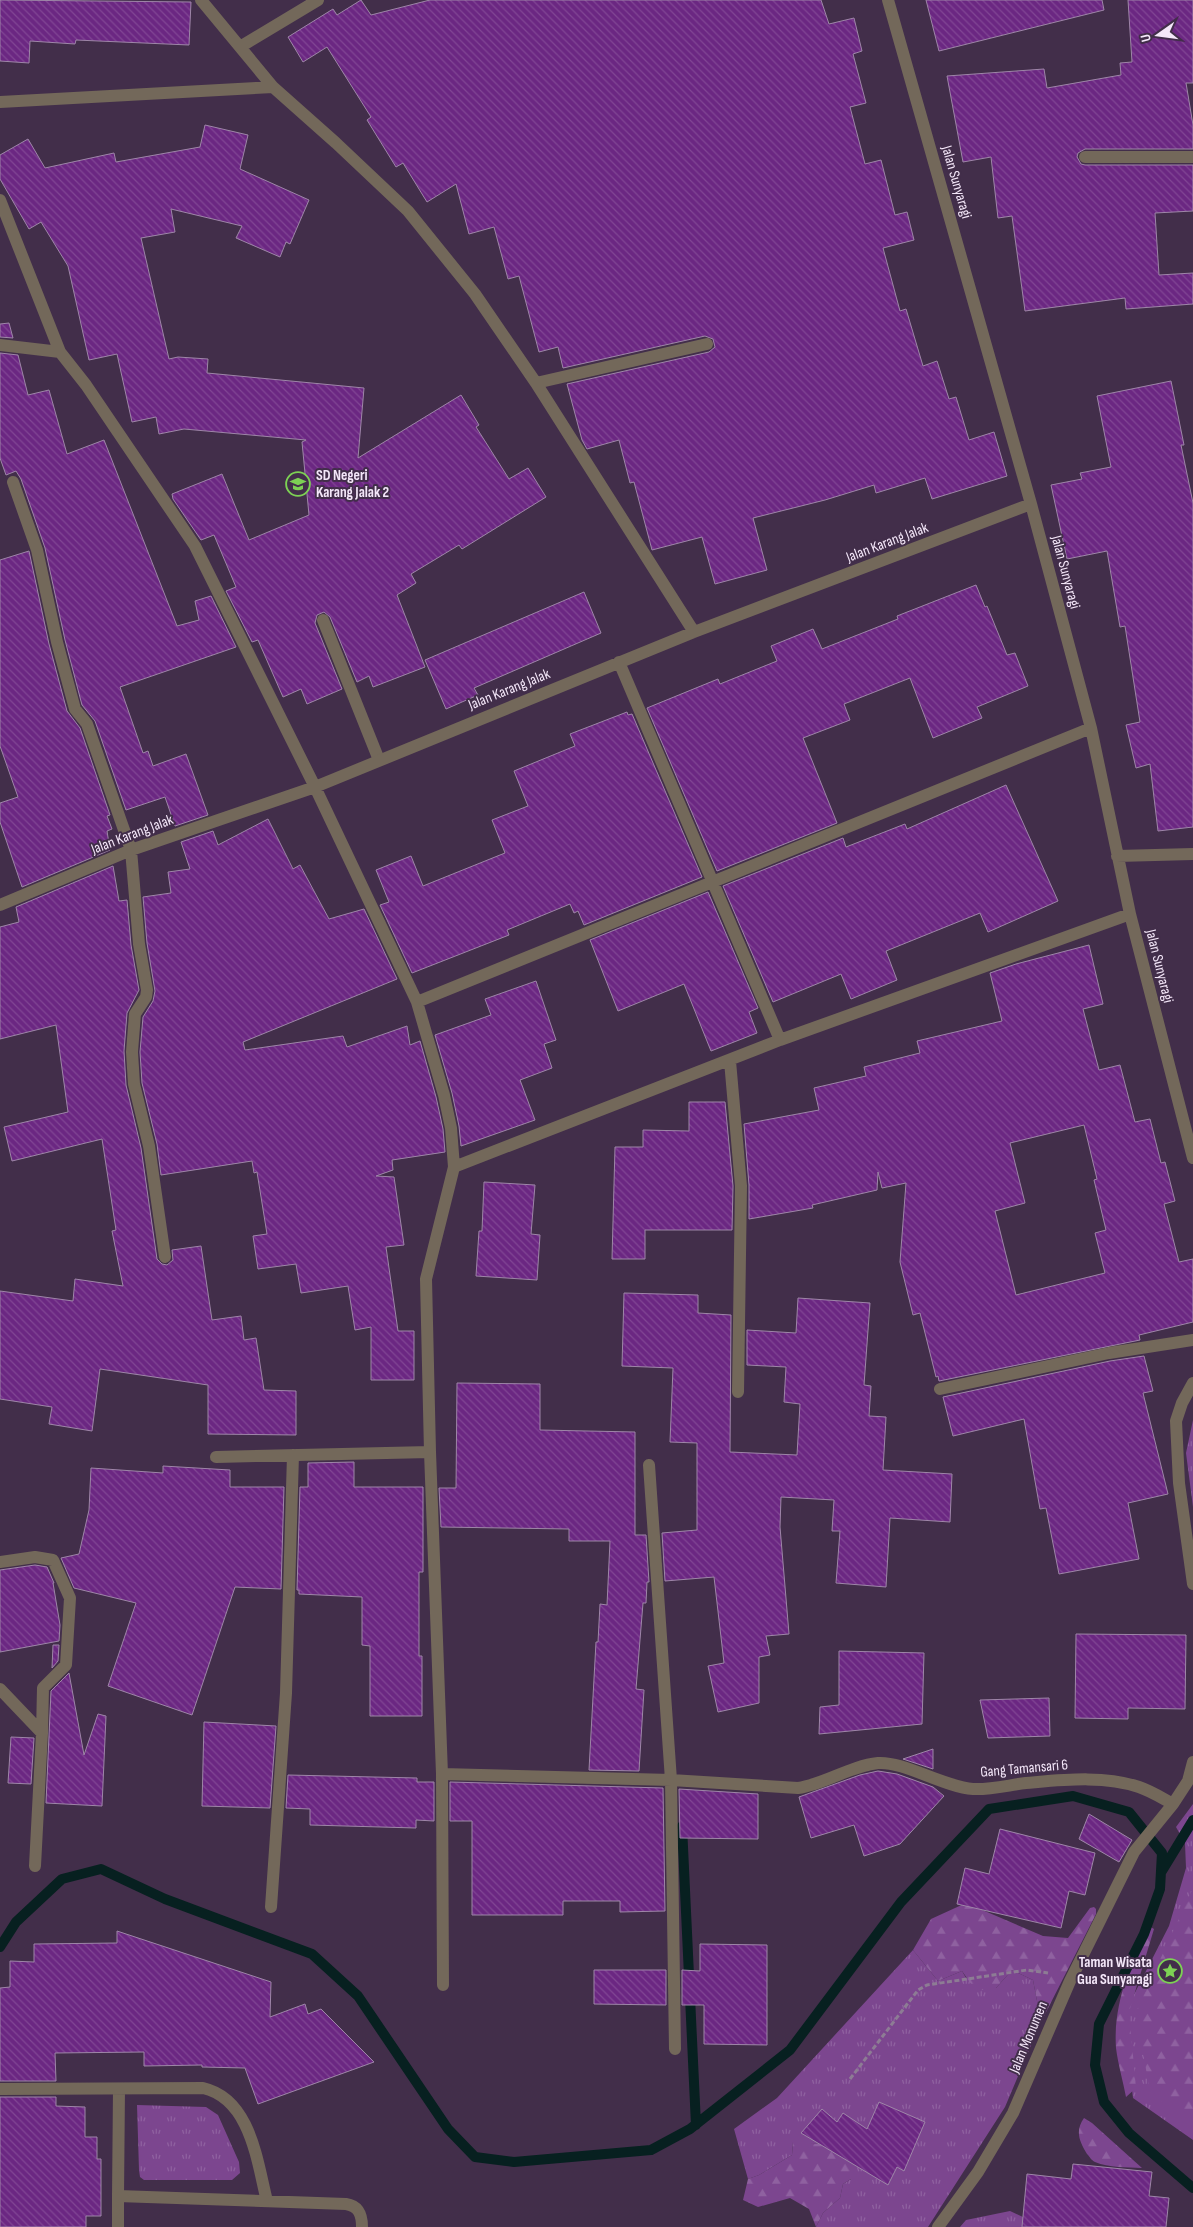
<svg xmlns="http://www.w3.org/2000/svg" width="1193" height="2227" font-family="'Sofia Sans Condensed',sans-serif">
<defs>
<pattern id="grass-tufts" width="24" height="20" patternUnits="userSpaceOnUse" patternTransform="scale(1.25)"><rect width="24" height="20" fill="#7c468f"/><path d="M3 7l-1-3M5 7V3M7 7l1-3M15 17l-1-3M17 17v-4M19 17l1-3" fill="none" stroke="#8f61a0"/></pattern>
<pattern id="forest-firs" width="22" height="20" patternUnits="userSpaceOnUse" patternTransform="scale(1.25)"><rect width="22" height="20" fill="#7c468f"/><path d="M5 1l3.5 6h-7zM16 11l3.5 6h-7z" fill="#8f61a0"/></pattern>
<pattern id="building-back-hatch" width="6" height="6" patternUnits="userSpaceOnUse" patternTransform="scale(1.25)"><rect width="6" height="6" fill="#6b2782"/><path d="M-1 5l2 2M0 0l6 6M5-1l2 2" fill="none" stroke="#814694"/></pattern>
</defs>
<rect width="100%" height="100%" fill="#422e4a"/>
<path fill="url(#grass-tufts)" d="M1193 1420V1507L1186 1453Z
M1193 1804V2140L1133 2098 1123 2016 1169 1926 1186 1868 1185 1843 1176 1827Z
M913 1950 938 1981 962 1971 966 1978 996 1988 1012 1970 1033 1980 1041 2022 1005 2107 928 2227H816L823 2213 840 2198 843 2184 851 2179 827 2143 812 2144 793 2142 792 2155 759 2175 748 2179 734 2129 777 2098Z
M137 2105 206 2107 218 2115 239 2162 240 2173 232 2180H144L140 2177 139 2170Z
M1010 2211 1044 2227H960L966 2220Z"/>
<path fill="url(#forest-firs)" d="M1193 1888V2126L1150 2092 1136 2012Z
M966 1903 1043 1936 1068 1938 1090 1908 1094 1907 1096 1909V1914L1041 2022 1033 1980 1012 1970 996 1988 976 1991 962 1971 938 1981 913 1950 931 1919Z
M1149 1926 1154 1929 1129 2012 1136 2088 1126 2097C1123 2081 1118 2064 1116 2048 1113 2005 1130 1963 1149 1926Z
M1084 2118 1092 2123 1142 2168C1127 2167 1109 2168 1095 2162 1091 2160 1090 2157 1087 2154 1079 2141 1075 2131 1084 2118Z
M804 2136 812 2144 827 2143 854 2159 857 2167 851 2179 843 2184 840 2198 823 2213 816 2227 809 2209 790 2198 758 2207 743 2200 748 2179 759 2175 792 2155 793 2142Z"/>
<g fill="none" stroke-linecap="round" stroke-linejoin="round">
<path stroke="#072020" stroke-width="10" d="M682 1826 696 2125
M1162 1871 1193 1820
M0 1947 16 1922 62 1879 101 1869 165 1899 312 1954 358 1996 448 2129 475 2157 514 2162 651 2150 690 2129 790 2050 901 1902 989 1809 1073 1796 1129 1812 1162 1853 1160 1889 1144 1934 1099 2024 1095 2065 1104 2102 1129 2133 1193 2188"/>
</g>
<path fill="url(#building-back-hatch)" stroke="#9e86a8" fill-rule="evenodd" d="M0 0 191 2 189 45 76 40 75 44 30 41 29 63 0 61Z
M361 0 371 15 430 0H821L829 24 854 18 862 51 853 54 866 103 850 107 865 164 881 160 895 215 907 212 914 240 883 248 900 311 906 309 923 366 937 361 949 399 956 397 969 440 994 432 1007 476 932 499 925 478 876 493 874 485 825 500 753 518 767 570 715 584 702 537 652 550 634 482 630 483 619 440 587 449 582 440 567 384 709 352 715 347 713 339 705 336 563 368 558 347 539 352 519 276 508 279 494 227 469 234 456 184 427 202 403 163 396 167 367 120 371 117 327 47 303 62 288 37 333 9 337 15Z
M926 0H1102L1104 10 939 51Z
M1128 0H1193V83H1186L1193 125V149H1085L1078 153 1077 157 1081 164 1085 165H1193V211L1155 213 1159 275 1193 273V304L1126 309 1125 298 1025 311 1012 216 998 218 991 157 963 162 947 76 1044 69 1047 88 1121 75 1120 63 1132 62Z
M205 125 248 135 240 169 309 200 290 244 286 242 280 257 236 238 242 226 171 209 175 232 141 238 169 359 178 357 208 359 207 373 364 388 358 458 461 395 479 425 476 427 509 479 528 468 546 497 462 549 459 545 411 574 416 583 397 595 425 667 373 687 369 676 357 682 330 617 324 612 317 615 315 623 342 689 307 704 301 689 283 697 258 640 252 642 226 591 236 587 214 535 201 540 173 499 172 494 222 474 249 540 309 515 302 442 306 440 184 429 159 434 156 417 132 422 117 354 89 360 68 266 41 222 29 229 0 179V155L28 139 45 168 114 153 116 162 200 147Z
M9 323 13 338 0 337V324Z
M0 353 18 355 28 395 49 390 67 454 104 440 177 626 199 620 195 601 211 596 236 647 120 687 143 753 148 751 153 766 186 754 208 815 175 826 165 797 126 810 95 721 82 705 65 640 45 548 21 479 16 471 6 475 0 458Z
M1171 381 1184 445H1181L1193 503V827L1158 831 1150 764 1136 768 1126 725 1140 722 1125 626 1120 627 1107 551 1067 559 1051 485 1082 479 1080 473 1111 467 1097 396Z
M29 551 49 644 67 711 80 728 110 815 107 816 112 829 107 831 110 850 22 887 0 822V803L18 797 0 746V560Z
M976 585 985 607 987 606 1007 655 1015 653 1028 686 977 707 982 718 933 738 910 678 844 704 850 720 803 738 837 823 717 871 647 708 718 679 720 684 777 661 771 646 813 629 822 649 898 619 897 616Z
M584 592 601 633 474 688 478 695 446 709 425 660Z
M627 712 628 715 632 714 702 877 584 925 578 911 574 913 570 904 507 930 509 935 412 973 380 905 389 902 376 870 411 856 423 886 505 853 492 820 528 806 514 771 575 746 570 734Z
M1006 785 1058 901 988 932 980 913 886 951 897 980 851 999 841 974 773 1002 723 886 843 838 846 847 905 824 907 829Z
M268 819 293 869 300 865 329 919 364 909 397 979 243 1042 245 1050 343 1036 347 1047 407 1026 410 1045 420 1041 436 1097 443 1129 445 1152 392 1160 393 1170 376 1176 394 1177 404 1245 386 1247 398 1331H414V1380H371V1327L355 1330 348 1286 301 1293 296 1264 258 1269 253 1236 267 1234 257 1172 254 1173 252 1161 161 1175 157 1144 142 1083 140 1052 143 1017 153 1001 155 991 147 943 143 897 171 893 168 872 190 869 181 842 213 831 218 845Z
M113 866 119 901 127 900 131 945 139 990 127 1013 124 1051 126 1085 141 1148 157 1259 162 1264 167 1265 173 1260 172 1250 201 1246 212 1320 241 1316 244 1340 256 1338 264 1390 296 1391V1435L208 1434V1385L100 1369 92 1431 49 1424 52 1407 0 1399V1291L73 1301 75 1279 123 1286 112 1231 116 1230 102 1139 12 1161 4 1127 68 1112 56 1025 0 1039V927L19 922 16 907Z
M708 892 758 1008 749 1012 757 1033 711 1051 684 984 618 1011 590 940Z
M1089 945 1103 1004 1083 1009 1099 1070 1120 1065 1135 1122 1150 1119 1161 1163 1165 1162 1175 1201 1164 1204 1179 1262 1193 1259V1322L1139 1335 1140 1340 939 1381 938 1376 936 1377 920 1313 913 1315 900 1262 906 1183 882 1188 878 1172 877 1190 812 1205 813 1208 749 1219V1185L744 1124 819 1110 814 1088 866 1076 864 1067 920 1053 917 1041 1002 1021 990 973 1016 964ZM1084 1125 1097 1179 1094 1180 1106 1230 1095 1233 1105 1273 1016 1295 995 1211 1025 1203 1010 1143Z
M536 981 556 1040 544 1044 552 1068 520 1080 535 1120 461 1146 459 1126 452 1093 435 1035 491 1015 485 999Z
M689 1102H725L733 1186 732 1230H645V1259H612L615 1147H643V1130L689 1131Z
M484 1182 535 1185 531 1234 540 1235 537 1280 476 1276 479 1231H482Z
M624 1293 698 1295V1313L731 1315 730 1452 797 1455 800 1404 784 1402 786 1367 747 1365V1330L796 1333 798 1298 870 1303 864 1385 871 1386 869 1416 886 1417 883 1470 952 1474 950 1522 890 1518 886 1587 836 1583 840 1531H832L834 1500 781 1497 780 1527 789 1634 766 1636 770 1655 759 1657V1703L718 1712 708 1666 724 1663 714 1577 665 1581 662 1533 697 1530V1443L670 1442 673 1368 622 1366Z
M1144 1356 1153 1391 1143 1393 1168 1494 1128 1503 1139 1559 1059 1574 1046 1508 1040 1509 1024 1419 953 1436 943 1397 1110 1361Z
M457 1383 540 1384V1430L635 1432V1535H646L649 1582H647L646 1603H643L636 1689 644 1690 639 1771 589 1770 596 1642H598L600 1604 607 1605 610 1541H569V1529L441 1527 439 1488H456Z
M354 1462V1487H423V1572H419V1656H422V1716H370V1646L362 1645V1597L299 1594V1590H297L300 1487H308V1463Z
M163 1466 230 1470V1487H284L281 1589 235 1587 192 1715 108 1686 136 1603 74 1588 61 1558 79 1554 89 1510 91 1468 163 1473Z
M35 1565 47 1567 54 1583H53L60 1625 59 1641 0 1652V1570Z
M1076 1634 1186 1635 1185 1709 1128 1708V1719L1075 1718Z
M53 1645H59L58 1661 52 1668Z
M839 1651 924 1653 922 1724 819 1734 820 1707 839 1705Z
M69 1673 84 1755 98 1714 106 1716 102 1806 46 1803 51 1691Z
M1049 1698 1050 1736 988 1738 980 1700Z
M204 1722 276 1726 270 1808 202 1806Z
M11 1737 34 1738 31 1784 8 1783Z
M933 1749V1769L903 1759Z
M878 1771 897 1774 933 1787 944 1796 900 1844 864 1856 854 1825 811 1838 799 1797 860 1775Z
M288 1775 417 1778V1782H434V1821L416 1820V1828L310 1825V1809L286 1808Z
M450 1782 663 1788 665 1911 620 1912V1901H563V1915H472V1821H450Z
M679 1789 758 1794V1839L680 1838Z
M1089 1814 1132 1840 1119 1862 1079 1839Z
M1000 1829 1095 1853 1085 1895 1069 1891 1061 1928 957 1904 965 1868 989 1874Z
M117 1931 271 1982 270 2017 305 2004 308 2014 321 2009 374 2062 258 2104 245 2068 202 2067V2065L144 2066V2052L55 2053 56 2081H0V1988L10 1987V1961L34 1962V1944L117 1943Z
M700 1944 767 1945V2045L704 2044V2005H682V1970L700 1971Z
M594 1970H666V2005L594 2004Z
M0 2097H56V2106L85 2107V2137H97V2159H101V2216H86V2227H0Z
M879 2102 925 2122 904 2171 897 2167 888 2185 801 2133 822 2109 837 2122 843 2113 867 2129Z
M1073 2164 1152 2172 1149 2196 1169 2198 1166 2227H1022L1027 2174 1071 2179Z"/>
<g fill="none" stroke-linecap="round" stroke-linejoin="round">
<path stroke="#8d7c94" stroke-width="3" stroke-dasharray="5 2.5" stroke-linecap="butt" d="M850 2079 918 1990 927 1985 1027 1970 1048 1973"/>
<path stroke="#73685a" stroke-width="12" d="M323 620 379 760"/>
<path stroke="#73685a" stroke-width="12" d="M201 0 273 87
M888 0 1031 504 1091 728 1130 914 1193 1158
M240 47 318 0
M0 102 273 87 336 143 408 211 475 294 536 383 694 632
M1085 157H1193
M0 200 60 352 86 385 195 546 315 787 417 1002 444 1095 451 1128 454 1167 426 1279 430 1452 442 1774 443 1985
M0 345 60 352
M536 383 707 344
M13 482 37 550 57 642 75 709 87 724 131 850 139 944 147 990 146 997 135 1014 132 1052 134 1084 149 1146 165 1257
M619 662 780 1040
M1117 856 1193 854
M0 905 131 850 315 787 694 632 1031 504
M417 1002 1091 728
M730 1061 741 1186 738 1392
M454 1167 780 1040 1130 914
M1193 1383 1182 1403 1176 1421 1179 1483 1193 1584
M940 1389 1109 1353 1193 1340
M216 1457 430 1452
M649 1465 671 1780 675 2049
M0 1562 35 1557 53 1560 70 1598 66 1665 43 1688 42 1733
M0 1689 42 1733 35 1866
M442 1774 671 1780 798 1788C825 1784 850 1766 878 1763 903 1761 944 1787 973 1789 990 1790 1009 1785 1026 1783 1062 1780 1104 1775 1139 1787 1151 1791 1162 1798 1173 1804
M271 1907 286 1693 293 1455
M0 2089 203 2088C251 2099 257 2162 267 2201
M119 2089 118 2196 346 2204C359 2206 362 2215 362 2227
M118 2227V2196
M938 2227 978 2172 1013 2113 1070 1981 1134 1852 1173 1804 1188 1781 1193 1762"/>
</g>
<defs>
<g id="school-ring" transform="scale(1.25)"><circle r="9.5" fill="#422e4a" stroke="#7dd154" stroke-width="1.5"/><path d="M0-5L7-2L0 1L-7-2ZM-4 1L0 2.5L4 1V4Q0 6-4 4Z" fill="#7dd154"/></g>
<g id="sight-ring" transform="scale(1.25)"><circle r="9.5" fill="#422e4a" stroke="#7dd154" stroke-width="1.5"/><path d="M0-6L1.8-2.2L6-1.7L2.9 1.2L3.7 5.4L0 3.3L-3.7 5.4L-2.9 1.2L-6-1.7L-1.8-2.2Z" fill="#7dd154"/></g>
</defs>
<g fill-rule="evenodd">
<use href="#school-ring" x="298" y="484"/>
<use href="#sight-ring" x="1170" y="1971"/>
</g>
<g text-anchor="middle" stroke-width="4" stroke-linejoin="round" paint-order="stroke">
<g font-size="15" fill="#f4e7f9" stroke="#422e4a">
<text transform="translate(957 182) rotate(74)" y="5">Jalan Sunyaragi</text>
<text transform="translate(887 542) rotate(-21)" y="5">Jalan Karang Jalak</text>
<text transform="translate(1066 572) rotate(75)" y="5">Jalan Sunyaragi</text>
<text transform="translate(509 689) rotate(-22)" y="5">Jalan Karang Jalak</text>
<text transform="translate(132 834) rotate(-21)" y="5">Jalan Karang Jalak</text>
<text transform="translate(1160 966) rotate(76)" y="5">Jalan Sunyaragi</text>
<text transform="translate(1024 1768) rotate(-5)" y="5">Gang Tamansari 6</text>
<text transform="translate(1028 2037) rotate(-67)" y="5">Jalan Monumen</text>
</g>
<g font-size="15" font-weight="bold" fill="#f4e7f9" stroke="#422e4a" text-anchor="start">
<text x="316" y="480">SD Negeri<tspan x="316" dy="17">Karang Jalak 2</tspan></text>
<text x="1152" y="1967" text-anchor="end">Taman Wisata<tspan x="1152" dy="17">Gua Sunyaragi</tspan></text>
</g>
</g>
<g transform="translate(1158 35) rotate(256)" stroke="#422e4a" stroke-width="4" paint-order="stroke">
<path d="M0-4L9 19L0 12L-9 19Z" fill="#f4e7f9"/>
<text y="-8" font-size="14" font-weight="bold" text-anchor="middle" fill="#f4e7f9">U</text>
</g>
</svg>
